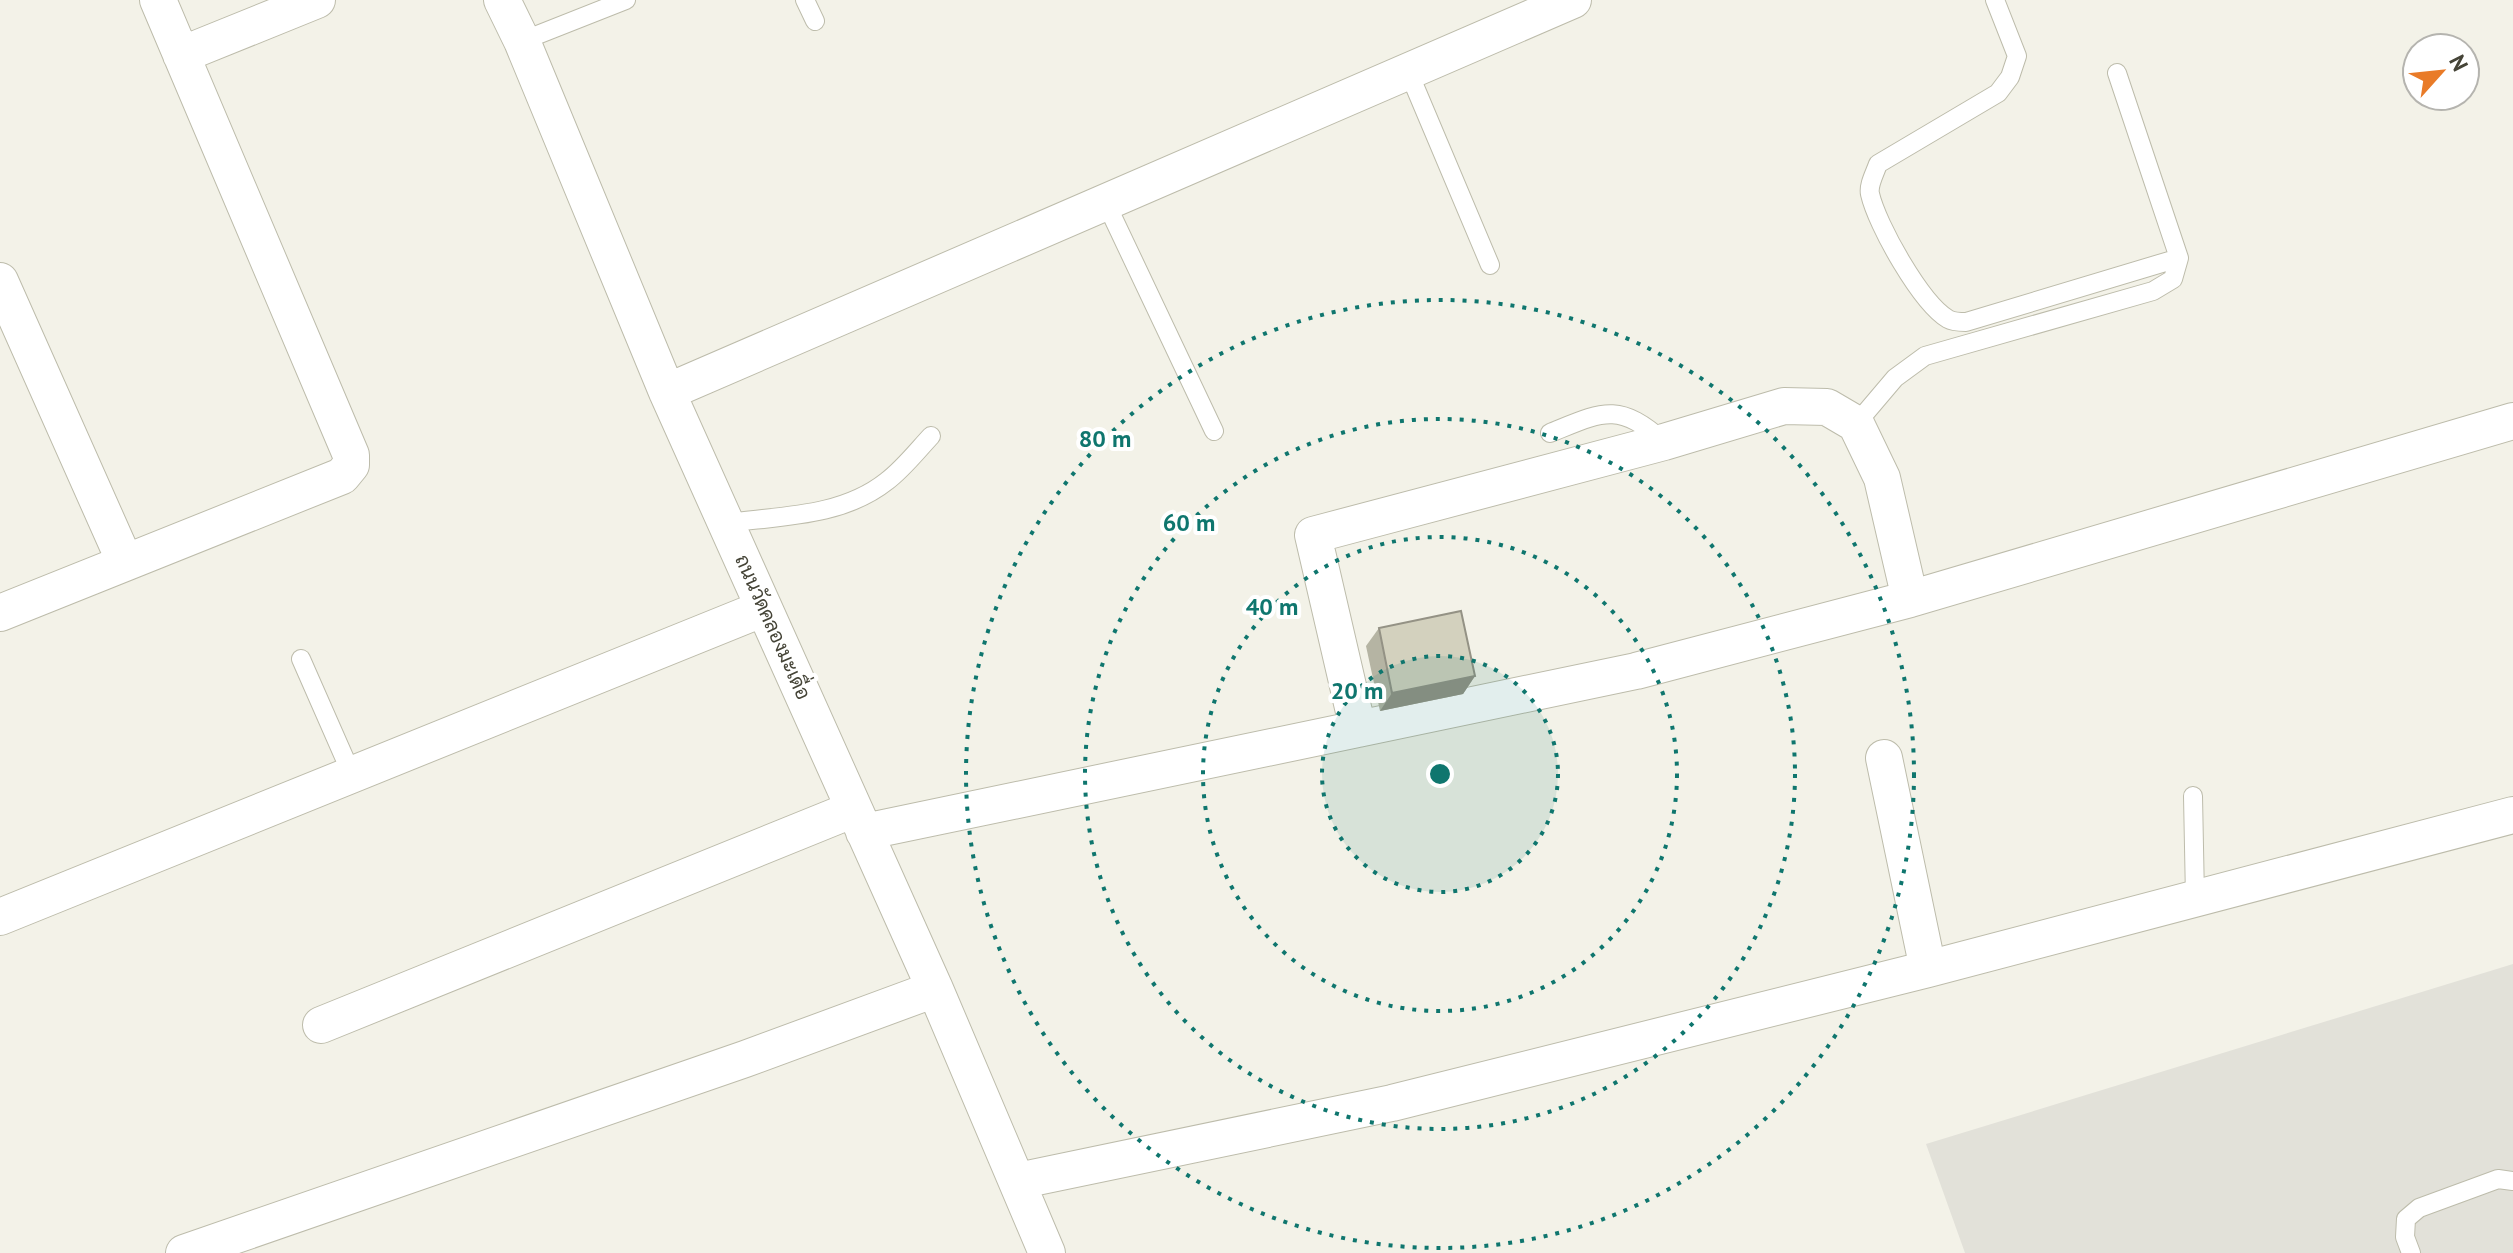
<svg xmlns="http://www.w3.org/2000/svg" width="2513" height="1253" font-family="'PT Sans',Sarabun,sans-serif">
<rect width="100%" height="100%" fill="#f3f2e8"/>
<path fill="#e2e1d9" d="M2513 964V1253H1965L1926 1144Z"/>
<g fill="none" stroke-linecap="round" stroke-linejoin="round">
<g stroke="#bdbcab" stroke-width="20">
<path id="service" d="M805 0 815 21
M1995 0 2017 56 2010 77 1998 93 1878 164C1875 173 1868 185 1870 194 1877 225 1921 303 1948 319 1953 322 1960 322 1966 322L2179 258
M522 41 626 0
M1409 73 1490 265
M1106 203 1214 431
M1856 424 1895 378 1925 356 2153 291 2173 279 2179 258 2117 73
M1550 433C1602 412 1618 401 1664 442
M726 523C780 516 842 517 887 481 903 469 917 451 931 436
M301 659 352 775
M2193 796 2195 898
M2411 1253 2405 1237 2406 1219 2419 1208 2498 1179 2513 1181"/>
</g>
<g stroke="#bdbcab" stroke-width="38">
<path id="minor" d="M502 0 522 41 667 392 935 989 1047 1253
M181 55 317 0
M0 281 125 562
M667 392 1573 0
M0 613 342 476 351 465V455L158 0
M1358 729 1313 535 1664 442 1784 406 1827 407 1856 424 1882 478 1910 599
M1884 758 1928 969
M864 832 1636 671 1910 599 2513 421
M0 917 764 608
M321 1025 854 809
M1018 1181 1392 1103 1928 969 2513 815
M184 1253 745 1059 935 989"/>
</g>
<use href="#service" stroke="#fff" stroke-width="18"/>
<use href="#minor" stroke="#fff" stroke-width="36"/>
</g>
<path fill="#b5b4a3" d="M1379 628 1475 676 1463 694 1380 711 1366 646Z"/>
<path fill="#949285" d="M1475 676 1463 694 1380 711 1392 693Z"/>
<path fill="#d3d1be" stroke="#949285" stroke-width="2" d="M1461 611 1475 676 1392 693 1379 628Z"/>
<circle cx="1440" cy="774" r="118" fill="#0f766e" fill-opacity=".12"/>
<g fill="none" stroke="#0f766e" stroke-width="4" stroke-dasharray="4 8">
<circle cx="1440" cy="774" r="118"/>
<circle cx="1440" cy="774" r="237"/>
<circle cx="1440" cy="774" r="355"/>
<circle cx="1440" cy="774" r="474"/>
</g>
<g text-anchor="middle" stroke-width="8" stroke-linejoin="round" paint-order="stroke">
<g font-size="20" fill="#454437" stroke="#fff">
<text transform="translate(773 627) rotate(66)" y="7">ถนนวัดคลองมะเดื่อ</text>
</g>
</g>
<circle cx="1440" cy="774" r="12" fill="#0f766e" stroke="#fff" stroke-width="4"/>
<g font-size="24" text-anchor="middle" font-weight="bold" fill="#0f766e" stroke="#fff" stroke-width="8" stroke-linejoin="round" paint-order="stroke">
<text x="1105" y="447">80 m</text>
<text x="1189" y="531">60 m</text>
<text x="1272" y="615">40 m</text>
<text x="1357" y="699">20 m</text>
</g>
<g transform="translate(2441 72) rotate(63)"><circle r="38" fill="#ffffff" stroke="#b5b4af" stroke-width="2"/>
<path d="M0-6L14 30L0 20L-14 30Z" fill="#e97b28"/>
<text y="-12" font-size="22" font-weight="bold" text-anchor="middle" fill="#454437">N</text>
</g>
</svg>
